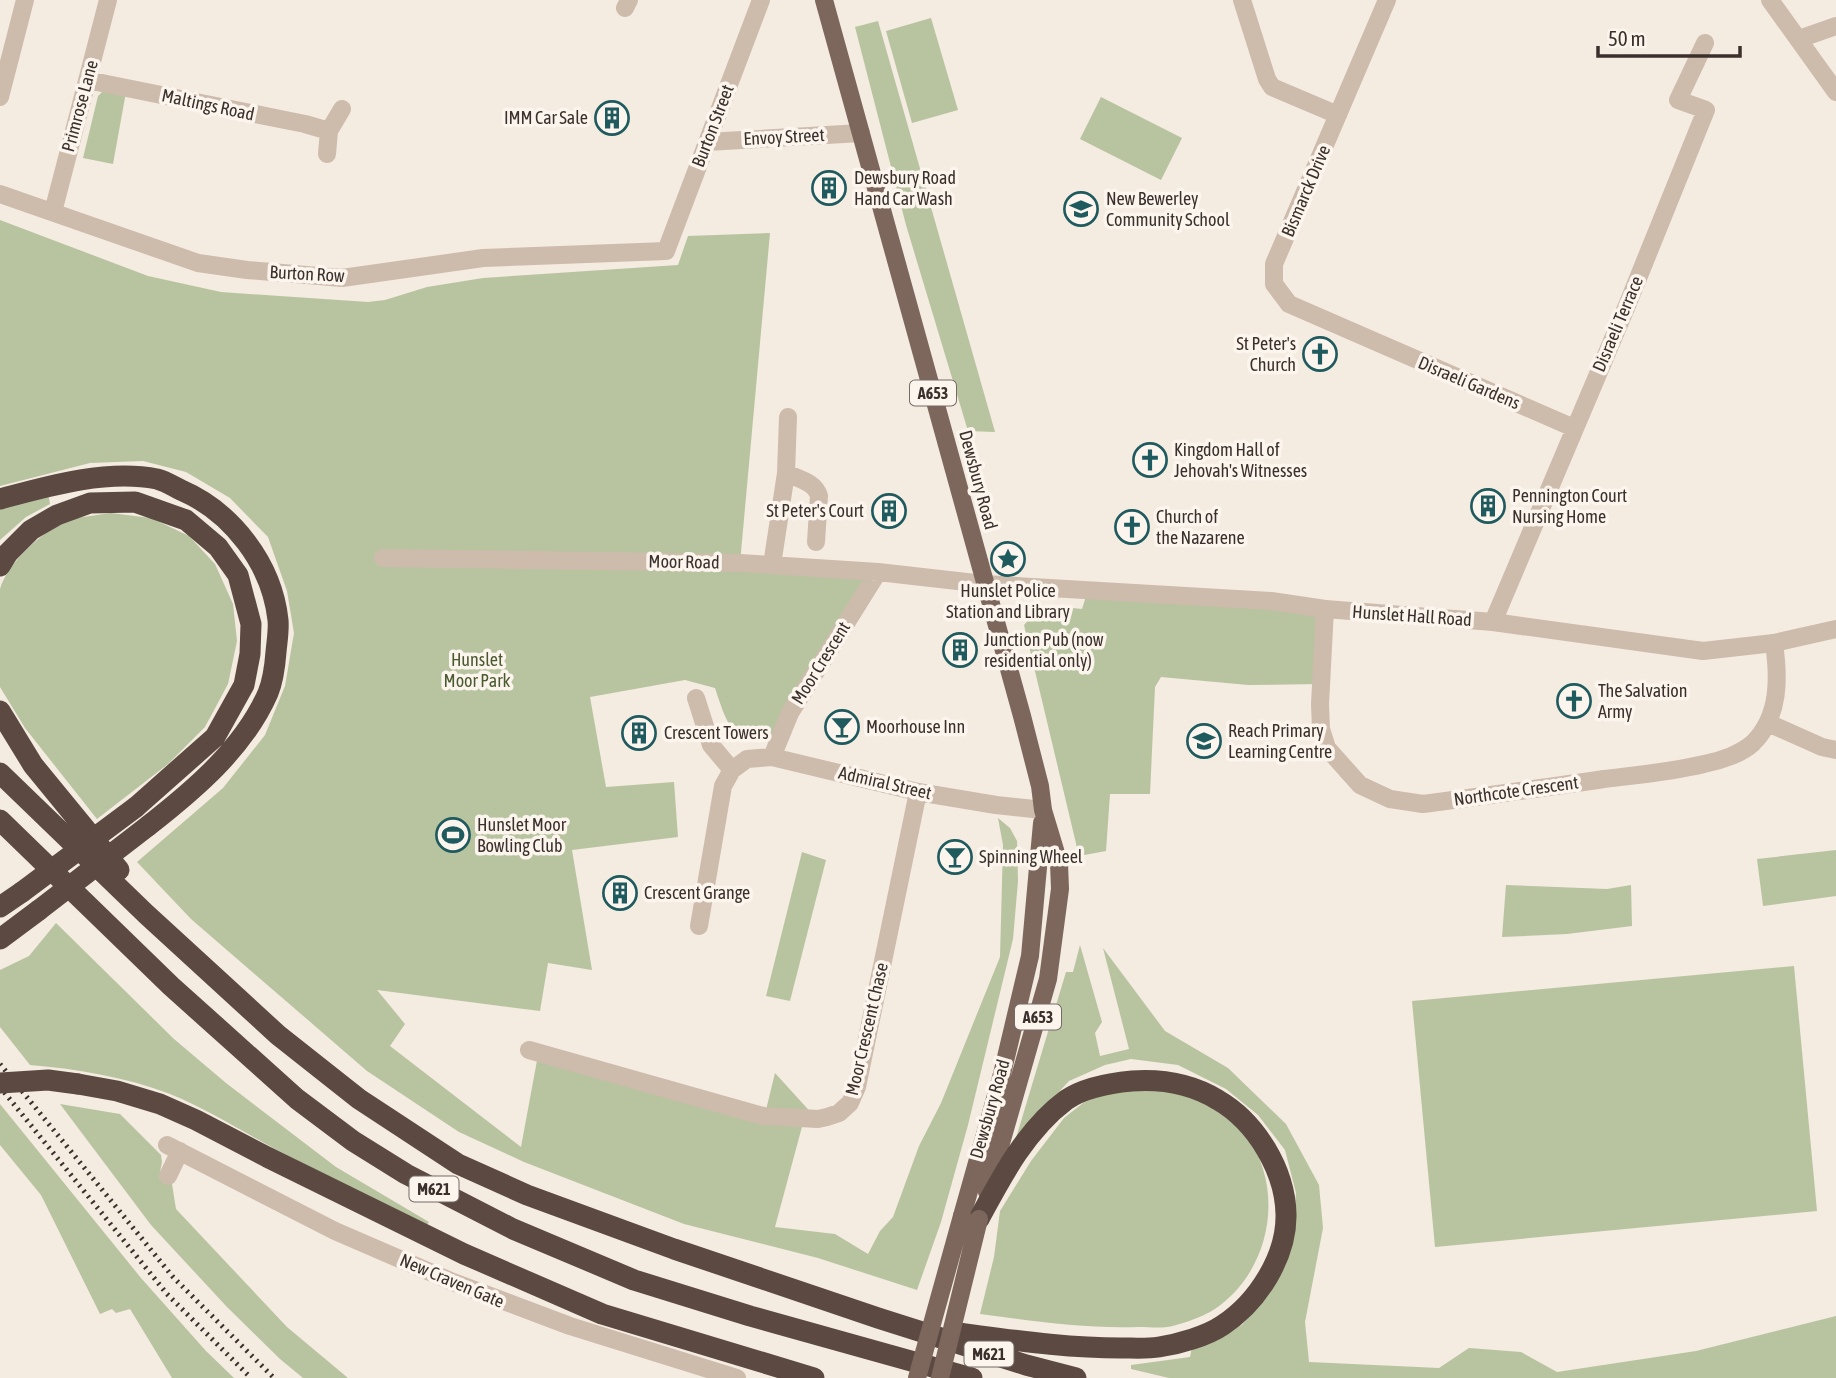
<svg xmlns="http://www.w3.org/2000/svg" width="1836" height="1378" font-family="'Asap Condensed',sans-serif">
<rect width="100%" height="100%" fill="#f4ebe1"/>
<path fill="#b8c4a0" d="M931 18 958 110 912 123 886 31Z
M878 21 995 432 968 431 906 225 855 27Z
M104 90 126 92 113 164 83 158 98 96Z
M1101 97 1182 138 1161 180 1080 139Z
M0 220 148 276 221 292 368 302 385 300 427 287 483 278 678 265 688 236 770 233 740 563 878 571 777 743C731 740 729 730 715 688L685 680 590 697 606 787 674 782 678 837 572 850 592 970 548 963 540 1011 377 990 405 1024 390 1046 521 1147 538 1055 803 1123 775 1227 835 1234 868 1254 880 1231 893 1217 919 1146 941 1103 1000 957 1003 845 998 818 1010 828 1017 841 1018 881 1013 939 968 1125 941 1222 917 1290 818 1258 684 1224 524 1162 459 1132 367 1071 191 919 137 862 223 788 265 735 285 686 294 633 287 591 268 537 230 498 186 472 143 461 90 463 0 486Z
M48 493 50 504 26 517 0 540V507Z
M111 513 151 518 189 536 215 564 233 604 237 641 228 684 205 727 168 764 97 819 25 728 0 687V589C8 562 46 527 73 519 85 516 99 515 111 513Z
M1088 590 1325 609 1321 684 1248 685 1161 677 1155 687 1150 794H1110L1106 851 1079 856 1024 625 1042 605 1082 609Z
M1836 850V896L1763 906 1757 859Z
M802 852 826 860 790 1001 766 996Z
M1506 885 1607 889 1631 885 1632 926 1567 934 1502 937Z
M56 923 174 1039 226 1083 336 1167 429 1222 427 1225C378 1200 328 1177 279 1151 243 1132 209 1110 170 1094 125 1077 78 1069 30 1065L0 1027V970L29 956Z
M1080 945 1102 1022 1095 1033 1100 1056 1129 1049 1103 948 1165 1031 1228 1068 1286 1124 1319 1185 1323 1228 1305 1322 1309 1362 1439 1368 1469 1348 1521 1352 1557 1372 1696 1351 1836 1316V1378H1169L1131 1369V1365L1190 1357 1192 1347 1242 1325 1273 1286 1292 1241 1296 1193 1285 1150 1258 1115 1226 1089 1178 1065 1131 1059 1105 1065 1069 1081 1016 1138 1066 972H1073Z
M1794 966 1817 1211 1435 1247 1412 1001Z
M775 1073 815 1117 765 1114Z
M1155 1084C1187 1097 1224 1106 1246 1135 1287 1191 1270 1276 1210 1312 1201 1317 1187 1322 1176 1325 1165 1329 1151 1327 1139 1327 1086 1329 1033 1321 980 1314L994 1257 1000 1211 1031 1161 1064 1118 1083 1103 1109 1091Z
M0 1104 141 1278 206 1351 234 1378H172L130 1309 116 1313 112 1309 100 1314 41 1195 0 1145Z
M60 1104 120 1114 161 1155 162 1162 159 1178 172 1184 176 1209 287 1327 348 1378H303L280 1359 227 1307 151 1225Z"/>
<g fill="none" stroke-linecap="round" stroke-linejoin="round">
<path stroke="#cdbbac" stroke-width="18" d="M1242 0 1267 79 1272 87 1338 115
M1387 0 1274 264V284L1289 304 1574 428
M1770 0 1836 92
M625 8 629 0
M1799 39 1836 26
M87 80 305 124 329 131
M0 97 25 0
M707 142 861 133
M327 154 329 131 342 109
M0 194 198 263 247 270 342 278 483 258 666 251 761 0
M53 212 108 0
M786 473C799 479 815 482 819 496L816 542
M383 558 740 563 878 572 984 584
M772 565 786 473 788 417
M1325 609 1320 704 1321 729 1327 748 1360 785 1390 799 1423 804C1483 796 1544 788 1604 779 1637 775 1671 772 1704 764 1720 761 1741 754 1753 743 1780 716 1779 678 1774 643
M1493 622 1626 308 1706 110 1678 100 1705 43
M696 698 711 745 732 770
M1768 723 1822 747 1836 750
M772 757 790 713 878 572
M699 926 723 786 732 770 747 759 772 757 918 792 996 805 1043 810
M529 1050 763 1116 818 1119 827 1117 839 1113 850 1103 857 1087 918 792
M167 1145 335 1231 453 1282 570 1326 737 1378
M168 1176 180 1151"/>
<path stroke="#cdbbac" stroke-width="18" d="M984 584 1271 601 1325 609 1493 622 1703 651 1774 643 1836 629"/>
<path stroke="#7d675c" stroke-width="18" d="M824 0 1022 716 1040 786 1043 810 1059 863 1060 889 1048 979 987 1192
M962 1216 1002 1074 1030 956 1042 823"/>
<path stroke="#5c4a42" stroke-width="21" d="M0 499C48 486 107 469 157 479 165 481 173 486 181 490 232 512 272 564 278 620 279 630 277 641 276 652 275 665 273 681 268 693 244 748 194 790 148 826
M0 566 8 553 31 530 57 515 90 503 135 502 186 520 218 547 238 575 251 624 250 654 244 685 215 737 136 807
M0 711 33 765 119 870
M0 773 146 914 278 1035 359 1099 458 1164 527 1195 674 1249 878 1318 1026 1365 1076 1378
M0 820 171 986 297 1099 353 1141 406 1174 513 1229 634 1280 750 1316 972 1378
M0 907 22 892
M0 939 39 910
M78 1084 117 1091 160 1104 196 1120 267 1157 464 1254 602 1314 814 1378
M958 1333C1013 1340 1066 1348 1121 1348 1133 1348 1147 1349 1159 1347 1179 1344 1207 1336 1223 1325 1258 1302 1287 1256 1286 1214 1285 1170 1256 1122 1218 1100 1192 1084 1161 1079 1132 1081 1110 1083 1085 1087 1066 1100 1026 1130 1002 1176 979 1219"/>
<path stroke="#3b302b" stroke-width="5" stroke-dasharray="2 5" stroke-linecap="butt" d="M0 1064 173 1277 274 1378
M0 1087 167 1294 251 1378"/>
<path stroke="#7d675c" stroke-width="18" d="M917 1378 962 1216
M940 1378 979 1219"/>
<path stroke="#5c4a42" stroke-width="21" d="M22 892 136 807
M39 910 148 826
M0 1083 48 1080 78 1084"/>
</g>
<defs>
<g id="building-ring" transform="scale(1.75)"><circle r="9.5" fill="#fbf5ee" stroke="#1f5a5e" stroke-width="1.5"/><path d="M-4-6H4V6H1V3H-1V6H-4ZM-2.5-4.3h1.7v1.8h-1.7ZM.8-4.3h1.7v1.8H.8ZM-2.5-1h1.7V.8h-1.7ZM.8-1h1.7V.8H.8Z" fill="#1f5a5e"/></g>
<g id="school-ring" transform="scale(1.75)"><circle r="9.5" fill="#fbf5ee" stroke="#1f5a5e" stroke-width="1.5"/><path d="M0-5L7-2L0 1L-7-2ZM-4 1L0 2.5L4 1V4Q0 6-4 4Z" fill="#1f5a5e"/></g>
<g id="church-ring" transform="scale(1.75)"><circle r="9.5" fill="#fbf5ee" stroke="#1f5a5e" stroke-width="1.5"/><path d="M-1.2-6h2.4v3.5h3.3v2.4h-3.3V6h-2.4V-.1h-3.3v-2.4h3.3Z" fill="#1f5a5e"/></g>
<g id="sight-ring" transform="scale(1.75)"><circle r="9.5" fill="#fbf5ee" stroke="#1f5a5e" stroke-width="1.5"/><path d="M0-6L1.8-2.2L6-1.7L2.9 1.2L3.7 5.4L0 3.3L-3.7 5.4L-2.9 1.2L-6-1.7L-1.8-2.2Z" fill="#1f5a5e"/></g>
<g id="bar-ring" transform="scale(1.75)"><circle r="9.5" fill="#fbf5ee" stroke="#1f5a5e" stroke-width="1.5"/><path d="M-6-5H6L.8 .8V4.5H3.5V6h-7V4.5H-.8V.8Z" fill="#1f5a5e"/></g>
<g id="stadium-ring" transform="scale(1.75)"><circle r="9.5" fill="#fbf5ee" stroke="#1f5a5e" stroke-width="1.5"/><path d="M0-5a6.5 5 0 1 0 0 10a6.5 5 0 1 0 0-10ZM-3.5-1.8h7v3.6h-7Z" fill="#1f5a5e"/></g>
</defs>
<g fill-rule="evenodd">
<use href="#building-ring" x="612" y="118"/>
<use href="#building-ring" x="829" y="188"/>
<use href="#school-ring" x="1081" y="209"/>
<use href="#church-ring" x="1320" y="354"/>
<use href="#church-ring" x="1150" y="460"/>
<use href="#building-ring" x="1488" y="506"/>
<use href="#building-ring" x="889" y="511"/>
<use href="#church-ring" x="1132" y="527"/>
<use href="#sight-ring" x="1008" y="559"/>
<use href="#building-ring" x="960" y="650"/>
<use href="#church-ring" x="1574" y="701"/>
<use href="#bar-ring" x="842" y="727"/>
<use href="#building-ring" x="639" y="733"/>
<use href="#school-ring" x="1204" y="741"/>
<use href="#stadium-ring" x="453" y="835"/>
<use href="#bar-ring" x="955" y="857"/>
<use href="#building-ring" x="620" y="893"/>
</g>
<g text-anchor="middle" stroke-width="7" stroke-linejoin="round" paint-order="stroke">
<g fill="#fbf5ee" stroke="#756b66" stroke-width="2">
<rect x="910" y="380.5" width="46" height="25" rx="5"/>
<rect x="1015" y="1004.5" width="46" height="25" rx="5"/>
<rect x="409.5" y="1176.5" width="49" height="25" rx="5"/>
<rect x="964.5" y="1341.5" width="49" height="25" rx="5"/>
</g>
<g font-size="16" font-weight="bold" fill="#3b302b">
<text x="933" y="399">A653</text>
<text x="1038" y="1023">A653</text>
<text x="434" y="1195">M621</text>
<text x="989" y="1360">M621</text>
</g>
<g font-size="18" fill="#3b302b" stroke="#fbf5ee">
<text transform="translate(208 105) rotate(12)" y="6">Maltings Road</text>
<text transform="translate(80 106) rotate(-75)" y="6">Primrose Lane</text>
<text transform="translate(713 126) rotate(-69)" y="6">Burton Street</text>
<text transform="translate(784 137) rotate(-3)" y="6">Envoy Street</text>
<text transform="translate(1306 191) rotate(-67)" y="6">Bismarck Drive</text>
<text transform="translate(307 274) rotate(3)" y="6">Burton Row</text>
<text transform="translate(1618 324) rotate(-67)" y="6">Disraeli Terrace</text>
<text transform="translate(1469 383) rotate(23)" y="6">Disraeli Gardens</text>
<text transform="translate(978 480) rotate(75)" y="6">Dewsbury Road</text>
<text transform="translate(684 562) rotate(1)" y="6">Moor Road</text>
<text transform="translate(1412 616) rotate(4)" y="6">Hunslet Hall Road</text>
<text transform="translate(821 663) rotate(-58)" y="6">Moor Crescent</text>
<text transform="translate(885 783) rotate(13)" y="6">Admiral Street</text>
<text transform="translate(1516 791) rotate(-8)" y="6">Northcote Crescent</text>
<text transform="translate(867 1029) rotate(-77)" y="6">Moor Crescent Chase</text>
<text transform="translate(990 1109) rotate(-74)" y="6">Dewsbury Road</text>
<text transform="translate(452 1281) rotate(23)" y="6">New Craven Gate</text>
</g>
<g font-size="18" fill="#3b302b" stroke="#fbf5ee" text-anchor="start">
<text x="588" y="124" text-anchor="end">IMM Car Sale</text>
<text x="854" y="184">Dewsbury Road<tspan x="854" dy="21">Hand Car Wash</tspan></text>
<text x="1106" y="205">New Bewerley<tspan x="1106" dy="21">Community School</tspan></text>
<text x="1296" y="350" text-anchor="end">St Peter's<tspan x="1296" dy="21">Church</tspan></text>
<text x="1174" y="456">Kingdom Hall of<tspan x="1174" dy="21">Jehovah's Witnesses</tspan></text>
<text x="1512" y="502">Pennington Court<tspan x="1512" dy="21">Nursing Home</tspan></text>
<text x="864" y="517" text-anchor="end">St Peter's Court</text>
<text x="1156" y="523">Church of<tspan x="1156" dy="21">the Nazarene</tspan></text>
<text x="1008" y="597" text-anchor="middle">Hunslet Police<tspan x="1008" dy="21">Station and Library</tspan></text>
<text x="984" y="646">Junction Pub (now<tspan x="984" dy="21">residential only)</tspan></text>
<text x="1598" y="697">The Salvation<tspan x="1598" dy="21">Army</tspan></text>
<text x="866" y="733">Moorhouse Inn</text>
<text x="1228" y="737">Reach Primary<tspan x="1228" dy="21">Learning Centre</tspan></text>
<text x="664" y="739">Crescent Towers</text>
<text x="477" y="831">Hunslet Moor<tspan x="477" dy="21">Bowling Club</tspan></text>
<text x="979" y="863">Spinning Wheel</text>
<text x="644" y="899">Crescent Grange</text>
</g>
<g font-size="18" fill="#4a5a2e" stroke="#fbf5ee">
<text x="477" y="666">Hunslet<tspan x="477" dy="21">Moor Park</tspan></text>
</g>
</g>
<path d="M1598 46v10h142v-10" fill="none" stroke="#3b302b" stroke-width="3.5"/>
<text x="1608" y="46" font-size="21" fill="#3b302b" stroke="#fbf5ee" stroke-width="5" paint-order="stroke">50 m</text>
</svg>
